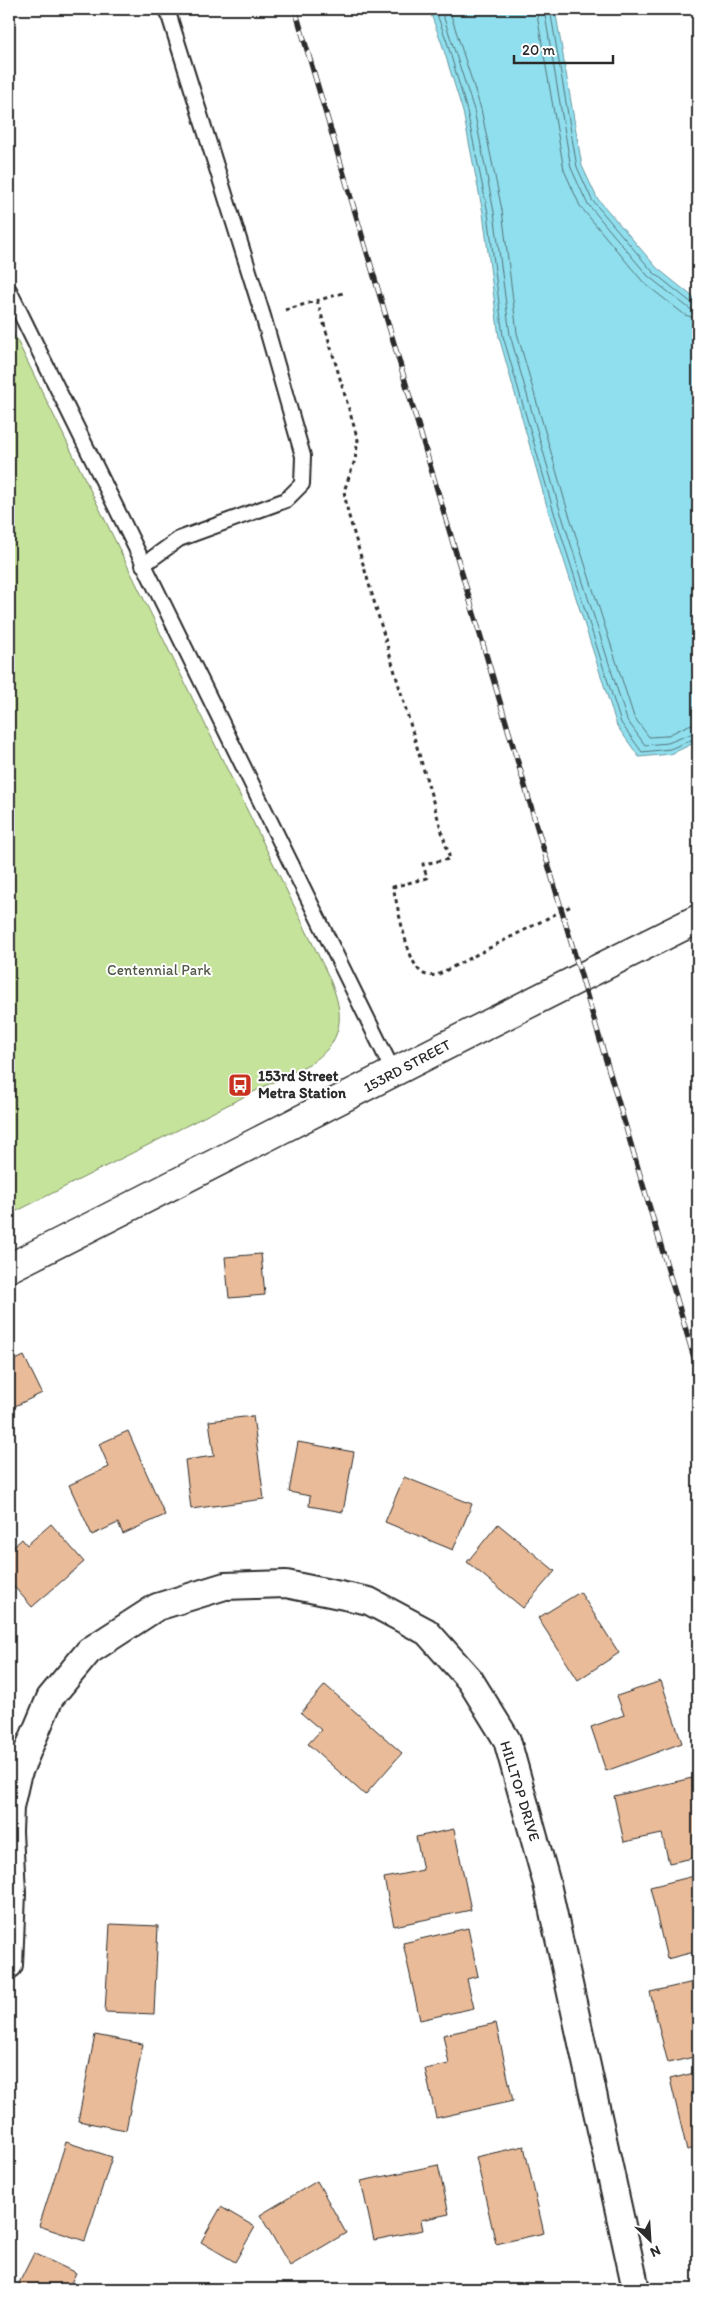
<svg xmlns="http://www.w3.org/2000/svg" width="707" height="2298" font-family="Itim,sans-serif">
<rect width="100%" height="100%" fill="#fff"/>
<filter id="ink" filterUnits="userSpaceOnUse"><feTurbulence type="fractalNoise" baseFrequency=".02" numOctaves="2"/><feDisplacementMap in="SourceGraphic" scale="10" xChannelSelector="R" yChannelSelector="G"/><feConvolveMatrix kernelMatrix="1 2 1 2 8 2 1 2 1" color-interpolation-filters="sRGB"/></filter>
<g filter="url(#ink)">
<path fill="#c5e39a" stroke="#788762" d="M9 324 327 973C343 1008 348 1037 313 1062L9 1215Z"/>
<path fill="#90dfee" stroke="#6897a0" d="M429 9H555L582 166 597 198 657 268 698 301V741L671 754 639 757 617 726 548 510 499 337 483 213 463 112 442 44Z"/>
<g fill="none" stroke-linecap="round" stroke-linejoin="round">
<path stroke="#537379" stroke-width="1" d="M435 9 447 42 467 111 488 213 503 336 553 509 621 723 642 752 670 749 698 737
M441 9 474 110 494 212 510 335 559 507 627 720 645 745 668 743 698 731
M449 9 481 109 502 210 517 333 566 505 634 717 649 737 666 736 689 725 698 723
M536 9 564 170 580 206 644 283 685 315 698 319
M544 9 571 168 587 203 648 276 690 309 698 311
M550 9 577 167 592 200 653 272 693 304 698 305"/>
</g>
<path fill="#e9bb99" stroke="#2b2b2b" d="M261 1254 265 1295 229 1298 225 1257Z
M24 1356 42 1393 9 1409V1363Z
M253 1416 264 1499 191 1509 185 1460 214 1456 209 1421Z
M128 1431 165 1515 123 1534 118 1523 92 1535 69 1485 109 1467 99 1444Z
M298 1442 354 1452 343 1512 309 1506 310 1496 289 1492Z
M404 1477 472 1504 453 1550 385 1522Z
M51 1524 84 1562 32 1607 9 1581V1551L22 1539 27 1545Z
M498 1524 555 1571 523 1608 467 1562Z
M580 1592 619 1653 578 1680 538 1618Z
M661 1681 682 1743 606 1771 591 1727 624 1715 617 1696Z
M325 1685 402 1753 365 1795 308 1744 321 1730 301 1713Z
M692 1778 698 1805V1857L669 1863 662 1834 624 1842 614 1796Z
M454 1829 471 1910 394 1926 384 1878 423 1870 416 1837Z
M698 1875V1951L667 1959 650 1887Z
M110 1924 158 1926 154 2014 105 2012Z
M468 1928 478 1976 467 1979 474 2008 420 2020 403 1943Z
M698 1981V2056L668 2063 650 1992Z
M496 2023 513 2101 436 2118 425 2069 449 2064 443 2035Z
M95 2035 143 2044 126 2130 78 2121Z
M698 2072V2147L687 2150 670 2079Z
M66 2142 112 2157 85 2241 39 2226Z
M524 2146 544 2233 496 2244 476 2157Z
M438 2165 449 2214 421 2220 423 2230 374 2240 361 2181Z
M317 2181 346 2233 290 2266 260 2215Z
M221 2207 255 2227 235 2262 201 2242Z
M34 2253 76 2273 68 2289H16Z"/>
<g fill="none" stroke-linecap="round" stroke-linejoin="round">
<g stroke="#2b2b2b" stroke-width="18">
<path id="service" d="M9 290 394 1073
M143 565 179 539 286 500 302 484 303 456 263 316 167 9"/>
</g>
<g stroke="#2b2b2b" stroke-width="30">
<path id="minor" d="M9 1831 10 1807 17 1776 50 1698 89 1651 157 1607 225 1586 286 1584 369 1601 427 1632 470 1680 507 1740 547 1884 636 2289
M9 1832 12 1893 9 1965"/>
</g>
<g stroke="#2b2b2b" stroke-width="31">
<path id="tertiary" d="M9 1268C239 1152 467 1033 698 919"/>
</g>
<path stroke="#2b2b2b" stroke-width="3" stroke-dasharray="4 4" stroke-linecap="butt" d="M317 300 358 440 355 460 344 491 348 513 450 859 423 864 427 878 393 887C398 907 406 956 419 970 424 976 430 976 437 975L573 905
M285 310 343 293"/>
<use href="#service" stroke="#fff" stroke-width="14"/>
<use href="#minor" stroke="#fff" stroke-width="26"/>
<use href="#tertiary" stroke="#fff" stroke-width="28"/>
<g stroke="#2b2b2b" stroke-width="5.5">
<path id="rail" d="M295 9 698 1371"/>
</g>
<use href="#rail" stroke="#fff" stroke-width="4" stroke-dasharray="11" stroke-linecap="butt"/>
</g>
</g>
<defs>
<g id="bus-square" transform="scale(1.25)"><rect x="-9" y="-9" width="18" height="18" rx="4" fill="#c8321e" stroke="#fff"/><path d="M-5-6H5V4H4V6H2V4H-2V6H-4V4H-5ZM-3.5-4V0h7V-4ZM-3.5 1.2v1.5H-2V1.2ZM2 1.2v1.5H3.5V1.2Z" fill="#fff"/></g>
</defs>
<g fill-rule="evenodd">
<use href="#bus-square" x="240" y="1085"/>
</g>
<g text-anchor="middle" stroke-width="4" stroke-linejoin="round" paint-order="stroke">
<g font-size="15" fill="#525947" stroke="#fff">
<text x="159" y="975">Centennial Park</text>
</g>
<g font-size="15" fill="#2b2b2b" stroke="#fff">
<text transform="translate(407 1066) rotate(-28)" y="5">153RD STREET</text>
<text transform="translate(520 1791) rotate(73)" y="5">HILLTOP DRIVE</text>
</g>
<g font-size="15" font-weight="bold" fill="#2b2b2b" stroke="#fff" text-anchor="start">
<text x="258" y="1081">153rd Street<tspan x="258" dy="17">Metra Station</tspan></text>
</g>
</g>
<rect width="707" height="2298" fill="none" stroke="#fff" stroke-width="30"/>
<rect x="15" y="15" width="677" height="2268" fill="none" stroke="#2b2b2b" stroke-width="2" filter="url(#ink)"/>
<g transform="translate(650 2240) rotate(155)" stroke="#ffffff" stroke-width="4" paint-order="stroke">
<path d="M0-4L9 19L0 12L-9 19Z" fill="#2b2b2b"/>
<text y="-8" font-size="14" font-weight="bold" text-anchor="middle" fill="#2b2b2b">N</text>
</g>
<path d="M514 55v8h99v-8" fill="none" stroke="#2b2b2b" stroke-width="2.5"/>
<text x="522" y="55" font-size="15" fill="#2b2b2b" stroke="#ffffff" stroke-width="4" paint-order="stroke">20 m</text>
</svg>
